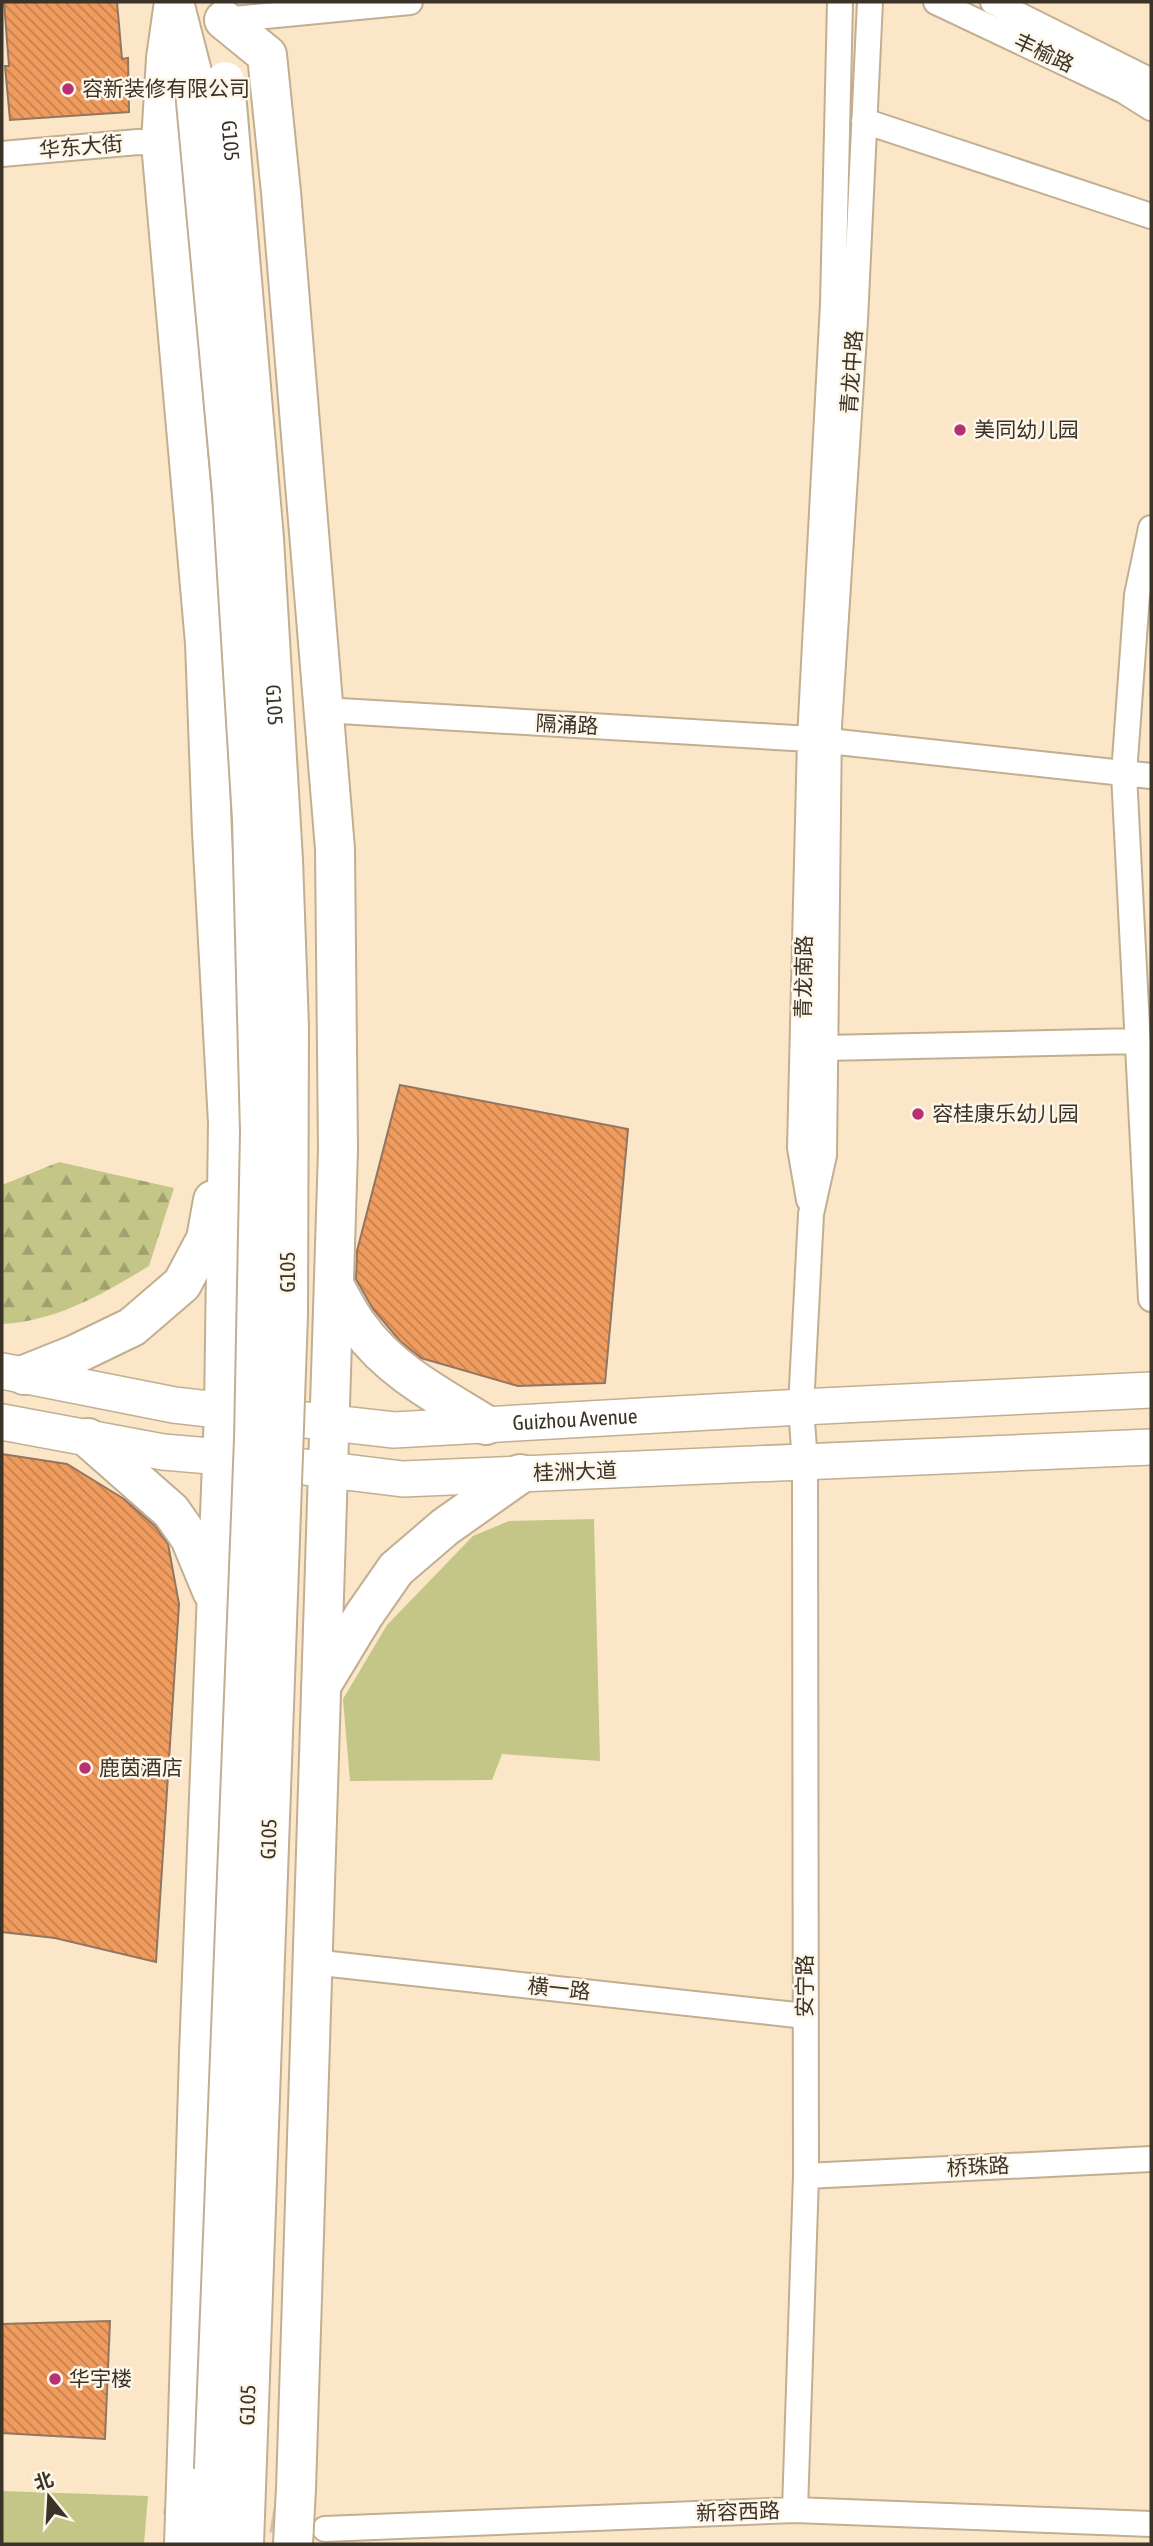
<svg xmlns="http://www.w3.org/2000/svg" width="1153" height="2546" font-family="'Asap Condensed','Noto Sans SC',sans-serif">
<defs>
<pattern id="forest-firs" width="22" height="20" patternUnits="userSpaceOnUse" patternTransform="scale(1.75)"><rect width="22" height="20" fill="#c3c687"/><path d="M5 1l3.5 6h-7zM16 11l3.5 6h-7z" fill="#a0a16e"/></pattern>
<pattern id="building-back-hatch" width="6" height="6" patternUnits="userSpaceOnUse" patternTransform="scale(1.75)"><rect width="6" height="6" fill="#f09c5e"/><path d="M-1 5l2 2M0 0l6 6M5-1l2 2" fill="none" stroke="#c4804e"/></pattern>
</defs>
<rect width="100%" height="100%" fill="#fbe6c8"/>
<path fill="#c3c687" d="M594 1519 600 1761 502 1754 492 1780 350 1781 343 1699 387 1625 473 1536 509 1521Z
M2 2491 148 2496 144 2544 2 2543Z"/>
<path fill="url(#forest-firs)" d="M59 1162 174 1188 149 1266C103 1294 57 1321 2 1324V1185Z"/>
<path fill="url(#building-back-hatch)" stroke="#937662" stroke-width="2" d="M4 2H117L122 59 128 58 129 112 10 120 5 66H9Z
M400 1085 628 1129 605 1383 518 1386 421 1358 400 1341 373 1309 356 1279 357 1251Z
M2 1454 67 1464 124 1499 155 1526 168 1544 179 1604 156 1962 55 1938 2 1932Z
M110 2321 105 2439 2 2433V2324Z"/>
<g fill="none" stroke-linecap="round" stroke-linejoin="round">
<path stroke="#d5c2a8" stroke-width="24" stroke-dasharray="24 12" stroke-linecap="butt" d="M165 2502 306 2526"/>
<g stroke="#c2ae91" stroke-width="28">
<path id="street" d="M936 2 1124 91 1151 108
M993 2 1151 81
M224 20 410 2
M864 121 1151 216
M2 154 138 142 161 143
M1151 528 1137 595 1124 774 1151 1299
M323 710 810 739 1151 776
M825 1048 1138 1041
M809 1200 800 1148 810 739 833 304 840 2
M312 1962 805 2016
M806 2176 1151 2159
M795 2510 806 2176 805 1463 801 1407 811 1214 824 1155 829 726 855 320 870 2
M325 2529 795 2510 1151 2524"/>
</g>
<g stroke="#c2ae91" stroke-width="38">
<g id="secondary">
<path id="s1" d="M2 1371 174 1405 394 1430 801 1407 1151 1390"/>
<path d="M2 1422 163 1452 222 1457 403 1479 1151 1447"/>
</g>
</g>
<g stroke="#c2ae91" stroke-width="42">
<path id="primary" d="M174 2 166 58 161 143 205 643 212 832 228 1123 224 1412 199 2054 186 2486
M224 20 267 55 281 192 335 849 338 1150 296 2489
M334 1285C342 1299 349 1314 359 1327 390 1371 441 1397 486 1425
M24 1375 74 1355 132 1327 182 1284 206 1239 213 1200
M88 1438 171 1511 190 1538 212 1591
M321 1686 364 1615 396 1569 445 1527 520 1474"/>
</g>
<g stroke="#c2ae91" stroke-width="42">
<path id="highway" d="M174 2 194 80"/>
</g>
<use href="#street" stroke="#fff" stroke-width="24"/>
<use href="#secondary" stroke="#fff" stroke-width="35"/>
<use href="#primary" stroke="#fff" stroke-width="38"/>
<use href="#highway" stroke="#fff" stroke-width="38"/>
<g stroke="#c2ae91" stroke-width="42" stroke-linecap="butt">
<path id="primary-bridge" d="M184 2544 186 2486
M293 2544 296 2489"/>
</g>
<g stroke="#c2ae91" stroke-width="42" stroke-linecap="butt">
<g id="highway-bridge">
<path d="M194 80 232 493 252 819 260 1132 254 1439 211 2544"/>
<path id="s2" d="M225 81 264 539 283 860 289 1027 288 1315 244 2544"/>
</g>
</g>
<use href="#primary-bridge" stroke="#fff" stroke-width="38"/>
<use href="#highway-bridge" stroke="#fff" stroke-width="38"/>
</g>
<g fill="#b73072" stroke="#fef6e9" stroke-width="2.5">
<circle cx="68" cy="89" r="7"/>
<circle cx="960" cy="430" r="7"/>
<circle cx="918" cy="1114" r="7"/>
<circle cx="85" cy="1768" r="7"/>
<circle cx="55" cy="2379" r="7"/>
</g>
<g text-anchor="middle" stroke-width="5" stroke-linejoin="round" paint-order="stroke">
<g font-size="21" fill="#3b3327" stroke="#fef6e9">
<text transform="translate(1044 53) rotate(25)" y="7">丰榆路</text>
<text dy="7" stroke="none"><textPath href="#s2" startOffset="60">G105</textPath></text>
<text transform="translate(81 147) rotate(-5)" y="7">华东大街</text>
<text transform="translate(852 372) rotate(-86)" y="7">青龙中路</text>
<text dy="7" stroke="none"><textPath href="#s2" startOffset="626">G105</textPath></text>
<text transform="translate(567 725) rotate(3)" y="7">隔涌路</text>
<text transform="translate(804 977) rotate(-89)" y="7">青龙南路</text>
<text transform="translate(288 1272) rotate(-90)" y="7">G105</text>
<text dy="7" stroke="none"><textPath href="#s1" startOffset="578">Guizhou Avenue</textPath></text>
<text transform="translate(575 1472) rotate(-2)" y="7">桂洲大道</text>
<text transform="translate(269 1839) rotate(-88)" y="7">G105</text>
<text transform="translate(805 1986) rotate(-90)" y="7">安宁路</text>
<text transform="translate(559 1989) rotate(6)" y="7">横一路</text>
<text transform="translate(978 2167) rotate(-3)" y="7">桥珠路</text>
<text transform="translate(248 2405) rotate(-88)" y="7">G105</text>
<text transform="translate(738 2512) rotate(-2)" y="7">新容西路</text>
</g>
<g font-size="21" fill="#3b3327" stroke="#fef6e9" text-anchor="start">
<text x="82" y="96">容新装修有限公司</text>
<text x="974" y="437">美同幼儿园</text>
<text x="932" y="1121">容桂康乐幼儿园</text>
<text x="99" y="1775">鹿茵酒店</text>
<text x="69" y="2386">华宇楼</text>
</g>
</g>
<rect width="1153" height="2546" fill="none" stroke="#3b3327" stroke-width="7"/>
<g transform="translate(49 2497) rotate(342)" stroke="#fef6e9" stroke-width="5" paint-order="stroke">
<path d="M0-5L12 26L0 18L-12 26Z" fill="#3b3327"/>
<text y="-10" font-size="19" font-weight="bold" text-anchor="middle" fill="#3b3327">北</text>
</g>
</svg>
